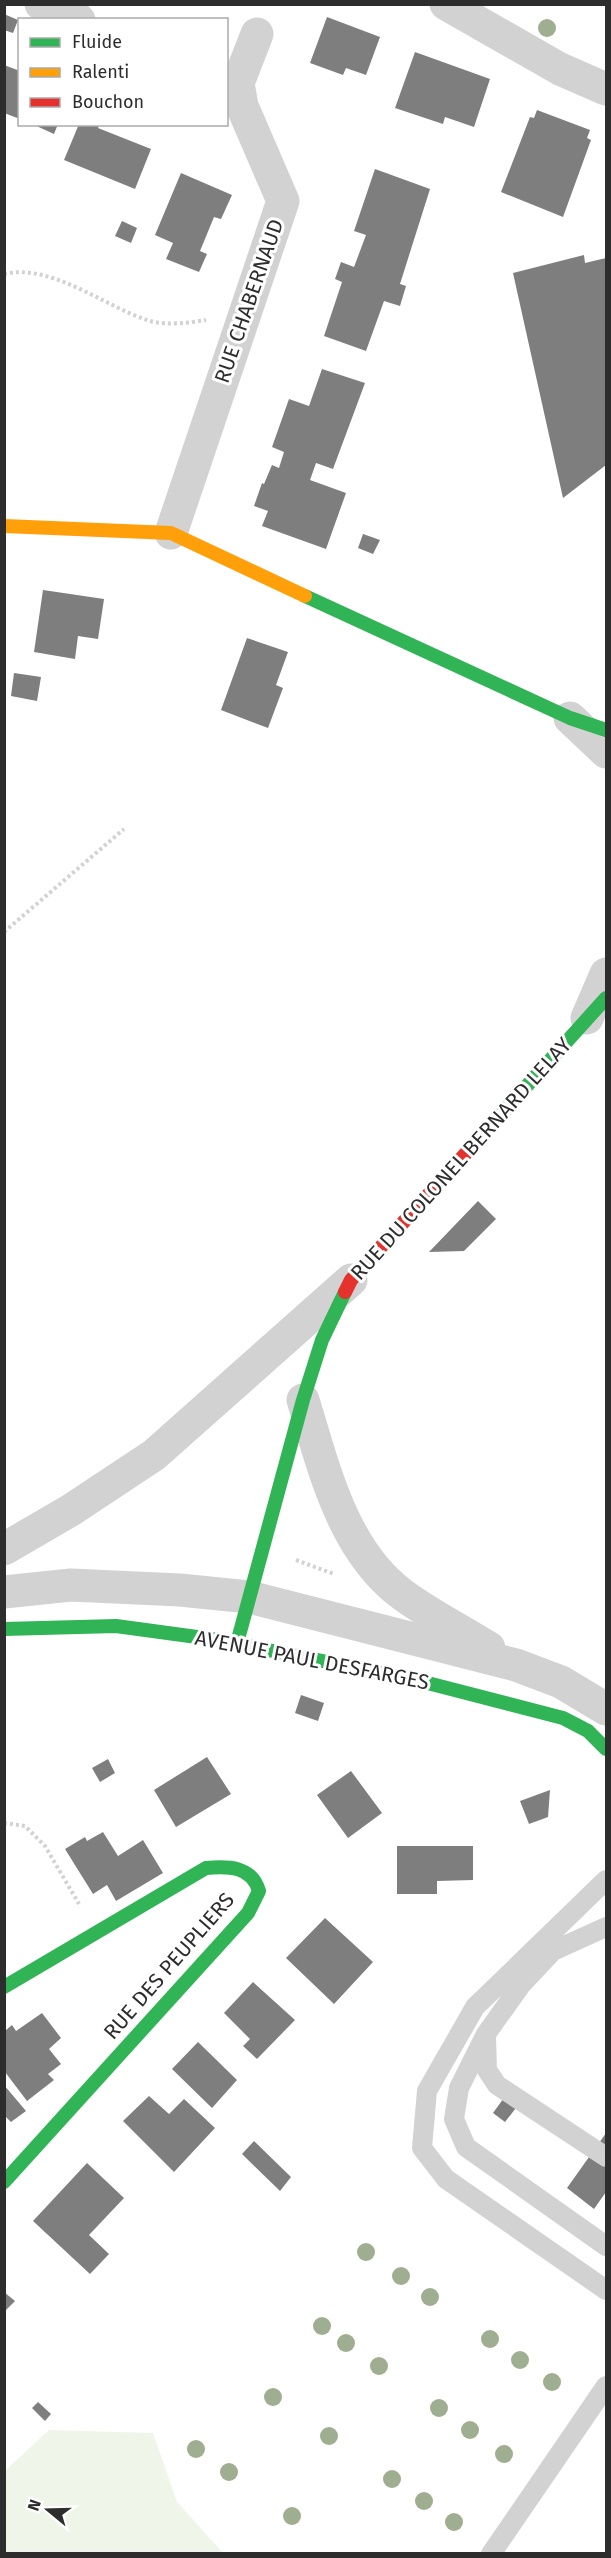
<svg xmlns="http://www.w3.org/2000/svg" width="611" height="2558" font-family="'Fira Sans',sans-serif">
<rect width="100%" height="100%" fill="#fff"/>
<path fill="#f0f5ea" d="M49 2430 153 2433 177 2502 223 2553H5V2471Z"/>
<path fill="#7e7e7e" d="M4 14 18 20 13 33 4 30Z
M327 17 380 37 366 75 346 68 343 75 310 63Z
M415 52 490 79 474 127 445 117 443 124 395 108Z
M4 65 20 71V119L4 113Z
M537 110 590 130 587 138 591 140 563 217 501 192 530 117 534 118Z
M32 124H58L54 134Z
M79 124H100L98 128 151 149 135 189 64 160Z
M375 169 430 189 400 284 406 286 400 306 384 301 366 351 324 336 342 282 335 279 341 262 354 267 366 235 354 231Z
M181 173 232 195 221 219 214 217 200 251 207 254 199 272 166 259 173 243 155 235Z
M122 221 137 228 131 243 115 236Z
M584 255 585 263 606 258V465L563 498 513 273Z
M322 369 365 383 333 469 316 463 310 480 346 493 326 549 262 526 268 511 254 506 262 483 264 484 272 465 279 468 284 452 272 447 289 399 309 406Z
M363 534 380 540 373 554 358 548Z
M43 590 104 599 98 639 78 636 75 659 34 652Z
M247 638 288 652 276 685 283 688 268 728 221 710Z
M14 673 41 677 37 701 11 696Z
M478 1201 496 1219 464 1251 429 1252Z
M301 1695 324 1703 318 1721 295 1713Z
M207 1757 231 1794 176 1827 154 1790Z
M108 1759 115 1773 100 1782 92 1768Z
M351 1771 382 1813 348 1838 317 1795Z
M550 1790 548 1817 529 1824 520 1801Z
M103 1832 118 1856 143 1840 163 1873 116 1901 107 1885 93 1894 65 1849 85 1837 87 1841Z
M397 1846H473V1880L437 1881V1894H397Z
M325 1918 373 1962 334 2004 286 1958Z
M253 1982 295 2020 257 2059 243 2046 250 2039 224 2013Z
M42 2013 61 2038 49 2049 61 2064 48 2074 54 2080 27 2101 5 2072V2031L12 2025 16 2031Z
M198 2042 237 2080 212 2108 172 2069Z
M4 2085 26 2111 11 2122 4 2115Z
M506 2095 519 2104 505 2122 493 2113Z
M149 2096 169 2114 184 2099 215 2128 174 2172 123 2121Z
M606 2133V2192L594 2209 567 2188Z
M254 2141 291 2177 280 2191 242 2154Z
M87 2163 124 2198 89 2235 109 2254 90 2274 33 2221Z
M4 2292 15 2301 4 2312Z
M38 2402 51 2414 45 2421 32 2408Z"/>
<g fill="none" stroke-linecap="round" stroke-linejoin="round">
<path stroke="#d2d2d2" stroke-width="4" stroke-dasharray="3 3" stroke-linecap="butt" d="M4 274C51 263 104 306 147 320 164 326 189 323 206 320
M4 932 124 829
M296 1560 334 1574
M4 1823 25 1826 45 1846 79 1904"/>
<path stroke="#d2d2d2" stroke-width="20" d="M606 1880 475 2007 427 2091 422 2148 446 2179 606 2290
M606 1927 553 1951 521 1985 486 2034 459 2088 454 2119 466 2147 606 2246
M486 2036 487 2070 497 2085 606 2157
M491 2554 606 2386"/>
<path stroke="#d2d2d2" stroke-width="33" d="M41 4 79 20
M446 4 560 69 606 89
M171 533 283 201 242 106 238 83 257 34
M570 718 606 752
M587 1018 606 974
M303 1400C324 1468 342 1550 403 1595 430 1615 461 1630 489 1648
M4 1549 71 1510 154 1455 351 1280
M4 1592 71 1585 180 1590 249 1597 516 1665 561 1682 606 1709"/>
<path stroke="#30b455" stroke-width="14" d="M305 596 570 718 606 730
M497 1119 606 998
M4 1629 116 1626 219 1640 416 1680 563 1718 588 1731 606 1749
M237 1643 303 1400 322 1340 345 1292
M4 1987 206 1868C228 1866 252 1866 259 1891L248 1913 4 2182"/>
<path stroke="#ff9f0a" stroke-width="14" d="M4 526 171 533 305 596"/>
<path stroke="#e5322d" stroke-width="14" d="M345 1292 351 1280 497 1119"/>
</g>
<g fill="#9fae91">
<circle cx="547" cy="28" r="9"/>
<circle cx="366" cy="2252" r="9"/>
<circle cx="401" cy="2276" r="9"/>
<circle cx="430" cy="2297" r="9"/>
<circle cx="322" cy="2326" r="9"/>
<circle cx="490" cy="2339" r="9"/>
<circle cx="346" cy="2343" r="9"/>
<circle cx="520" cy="2360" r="9"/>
<circle cx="379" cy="2366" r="9"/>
<circle cx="552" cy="2382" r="9"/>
<circle cx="273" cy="2397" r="9"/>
<circle cx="439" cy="2408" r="9"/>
<circle cx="470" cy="2430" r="9"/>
<circle cx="329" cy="2436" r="9"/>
<circle cx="196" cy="2449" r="9"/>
<circle cx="504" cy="2454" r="9"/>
<circle cx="229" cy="2472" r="9"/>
<circle cx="392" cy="2479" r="9"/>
<circle cx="424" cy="2501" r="9"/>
<circle cx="292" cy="2516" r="9"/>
<circle cx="454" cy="2522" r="9"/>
</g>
<g text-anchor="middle" stroke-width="6" stroke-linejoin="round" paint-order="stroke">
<g font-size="21" fill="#2d2d2d" stroke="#fff">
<text transform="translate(249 301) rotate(-71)" y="7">RUE CHABERNAUD</text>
<text transform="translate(461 1159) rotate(-48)" y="7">RUE DU COLONEL BERNARD LELAY</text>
<text transform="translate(312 1660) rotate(11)" y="7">AVENUE PAUL DESFARGES</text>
<text transform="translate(169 1966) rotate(-49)" y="7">RUE DES PEUPLIERS</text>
</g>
</g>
<rect width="611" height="2558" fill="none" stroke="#2d2d2d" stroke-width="12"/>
<rect x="18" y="18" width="210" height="108" fill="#ffffff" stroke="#ababab" stroke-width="1.5"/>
<rect x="30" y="38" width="30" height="9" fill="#30b455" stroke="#ababab" stroke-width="1.5"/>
<text x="72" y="48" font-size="18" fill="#2d2d2d">Fluide</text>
<rect x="30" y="68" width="30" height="9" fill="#ff9f0a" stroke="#ababab" stroke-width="1.5"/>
<text x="72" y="78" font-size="18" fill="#2d2d2d">Ralenti</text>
<rect x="30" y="98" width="30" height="9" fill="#e5322d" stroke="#ababab" stroke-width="1.5"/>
<text x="72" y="108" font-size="18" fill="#2d2d2d">Bouchon</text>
<g transform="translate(48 2510) rotate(289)" stroke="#ffffff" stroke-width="4.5" paint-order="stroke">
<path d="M0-4.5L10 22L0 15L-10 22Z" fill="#2d2d2d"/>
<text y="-9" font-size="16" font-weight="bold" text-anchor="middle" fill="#2d2d2d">N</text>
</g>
</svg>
